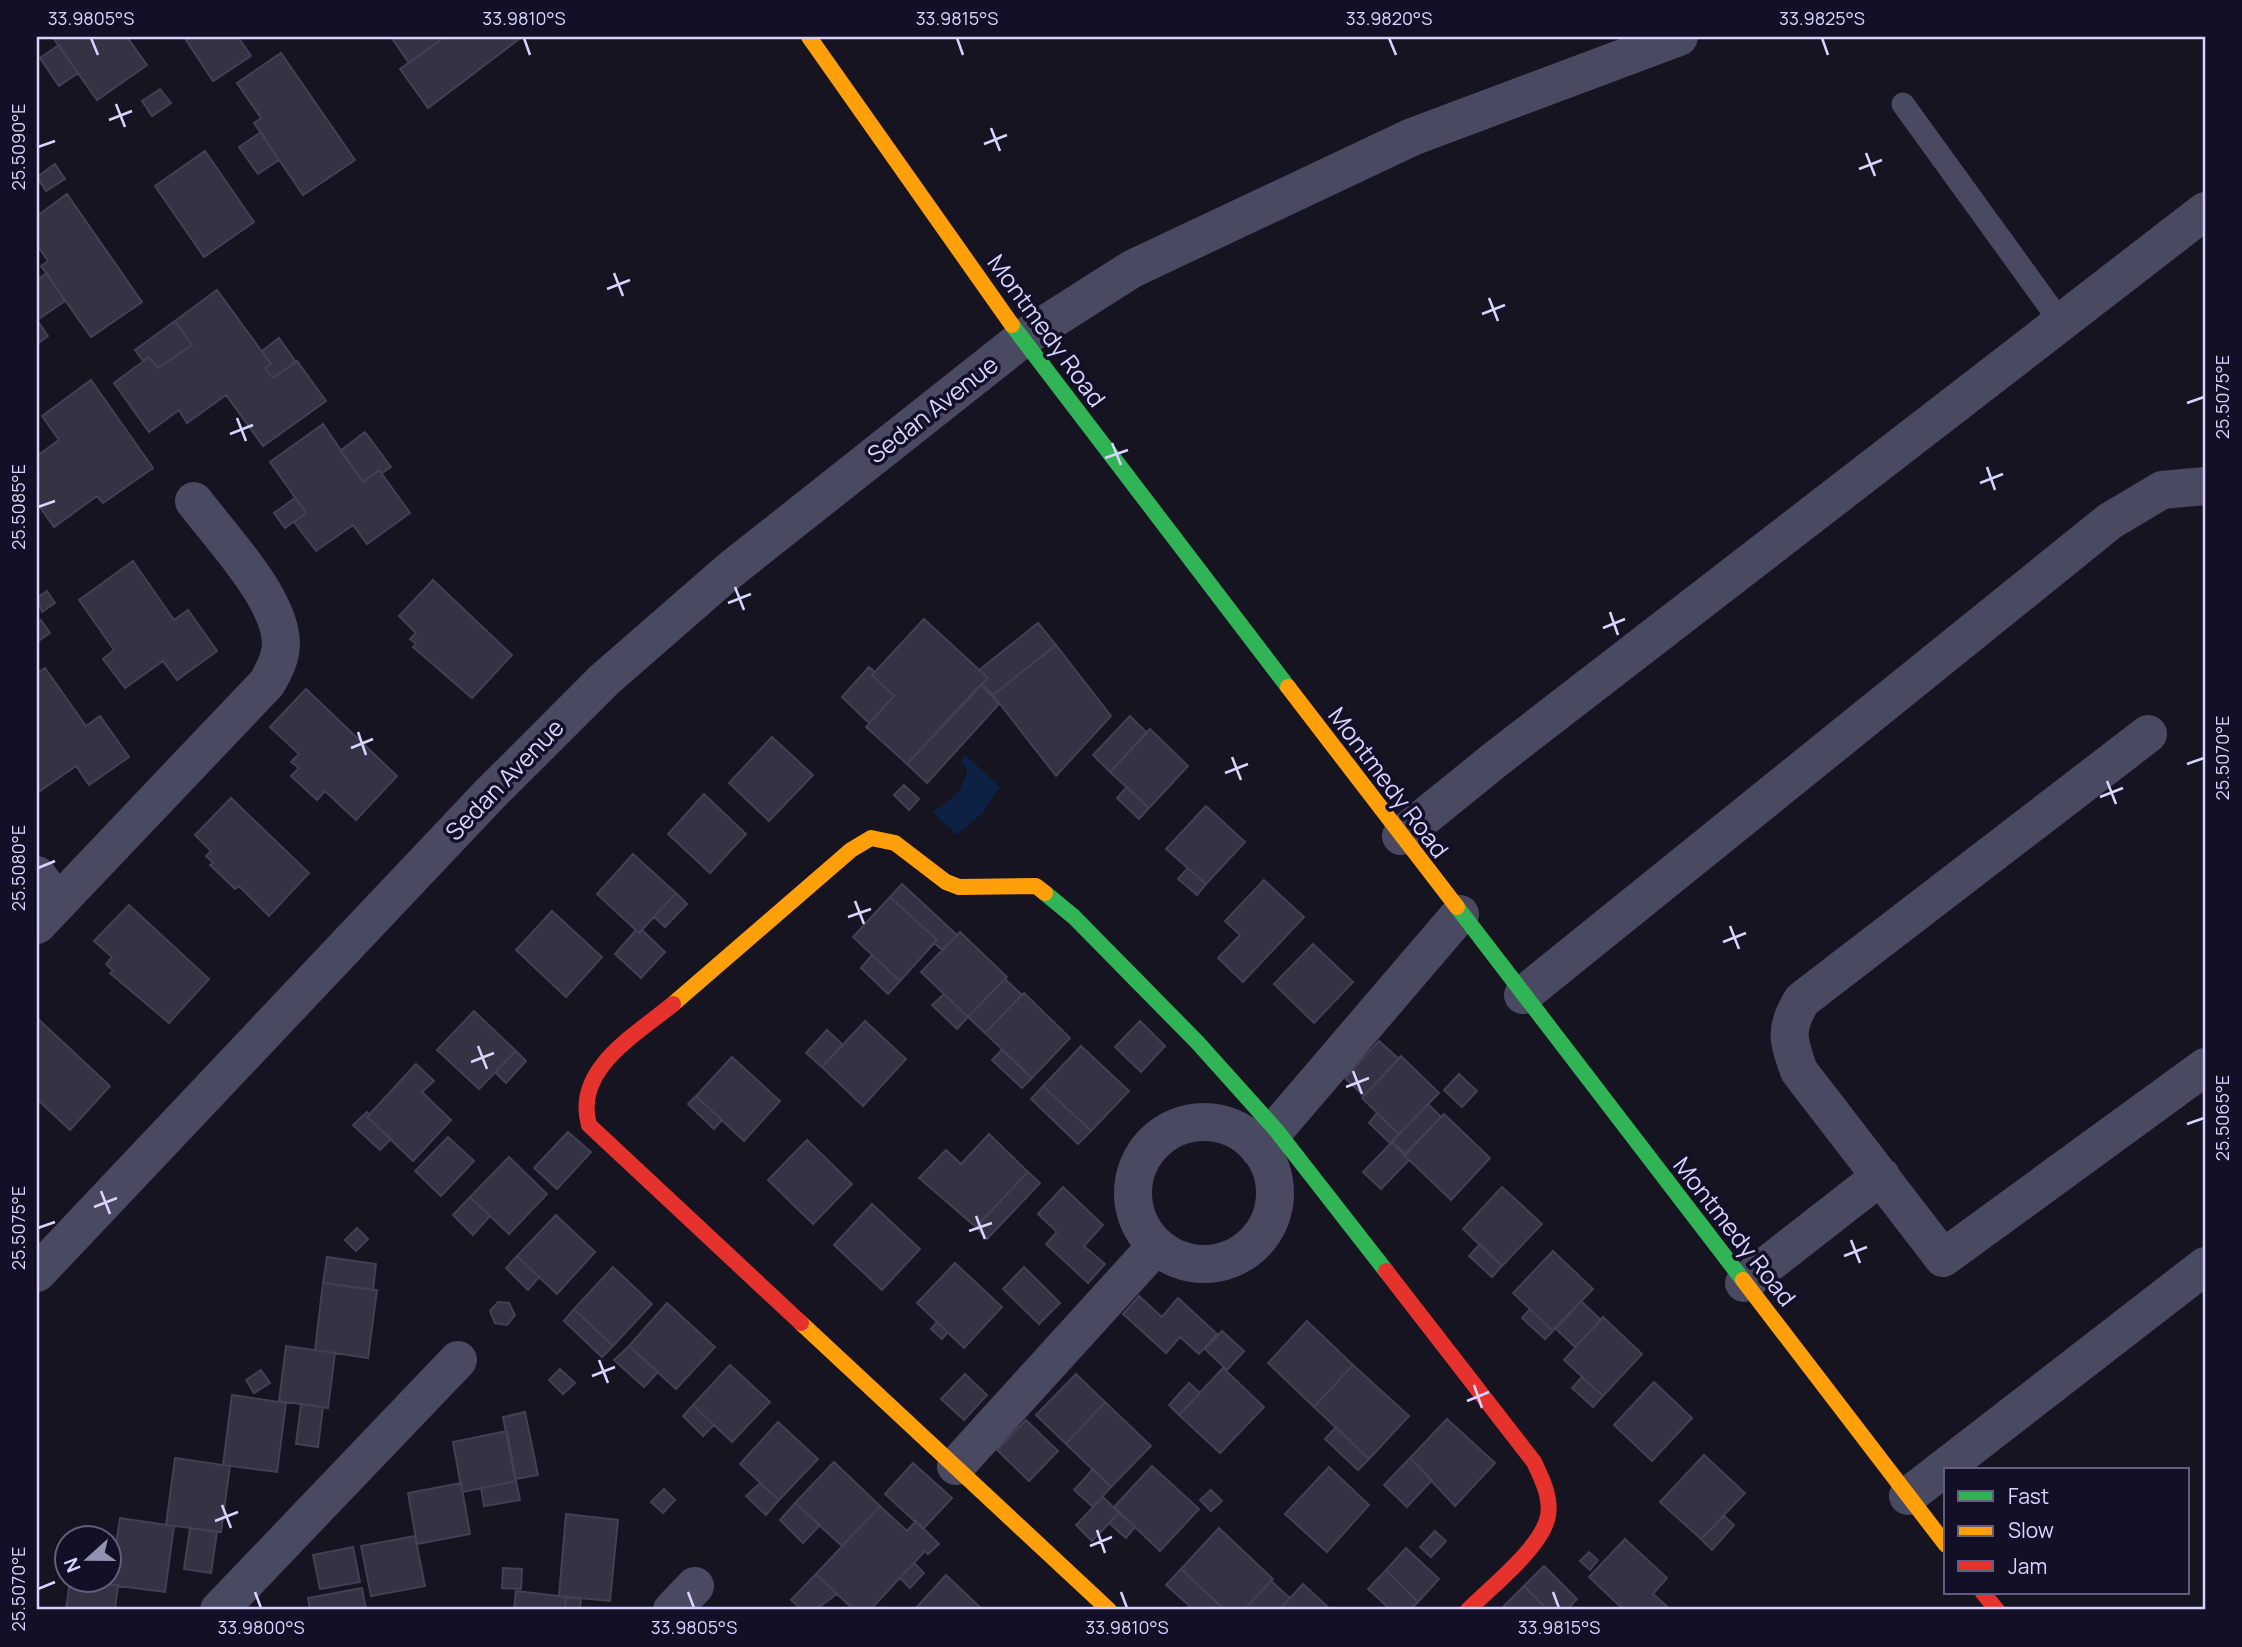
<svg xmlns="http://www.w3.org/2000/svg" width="2242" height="1647" font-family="Manrope,sans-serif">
<rect width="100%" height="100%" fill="#161421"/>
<path fill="#0d2144" d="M965 755 1000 787 983 812 957 835 933 812C951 800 964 791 967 769L961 762Z"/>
<path fill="#343243" stroke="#433f54" stroke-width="2" d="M58 37H127L147 65 97 100 54 39Z
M192 37H238L251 56 213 81 186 40Z
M391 37H441L442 39 409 63Z
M441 37H522L428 108 400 69 442 39Z
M59 45 78 73 59 86 40 58Z
M281 53 355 160 303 195 254 123 261 118 237 83Z
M160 89 171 103 152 116 142 101Z
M261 132 279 160 258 174 239 147Z
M205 151 254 222 204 257 155 186Z
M55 164 65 179 46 191 37 177Z
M67 194 142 302 91 337 41 266 48 261 37 245V216Z
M47 273 65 301 37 320V280Z
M217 290 271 364 265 368 273 378 297 361 326 401 263 446 226 395 187 423 179 410 149 432 114 383 149 357 158 368 192 345 175 321Z
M37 320 48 336 37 344Z
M175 321 192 345 158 368 149 357 143 361 135 350Z
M279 338 296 362 273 378 265 368 271 364 262 351Z
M91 380 153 468 103 503 97 496 54 527 37 503 39 477 37 456 59 440 42 416Z
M323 424 363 482 379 470 410 513 367 544 353 525 316 551 294 522 306 513 270 462Z
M365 432 391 467 382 473 379 470 363 482 340 451Z
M295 498 306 513 285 528 274 513Z
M133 561 174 620 188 610 217 651 177 680 163 661 125 688 103 659 114 650 79 600Z
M433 580 512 655 472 698 413 647 416 644 410 639 416 633 399 616Z
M47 591 55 603 42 612 37 598Z
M924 619 988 678 907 764 866 727 894 696 872 675Z
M41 620 50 633 37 642V623Z
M1038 623 1056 645 993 695 981 684 988 678 979 670Z
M1056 645 1111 716 1056 776 993 695Z
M869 667 875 672 872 675 894 696 869 723 842 697Z
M45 668 86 726 100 716 129 757 89 785 76 766 37 793V673Z
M981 684 999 704 927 783 907 764Z
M306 689 397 776 356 820 325 791 317 800 291 776 299 768 291 762 299 754 270 727Z
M1130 716 1147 733 1110 772 1093 755Z
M1150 729 1188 766 1149 808 1110 772Z
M772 737 813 775 769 821 729 783Z
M904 785 919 799 909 810 894 795Z
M1127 787 1149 808 1139 819 1117 798Z
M704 794 746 834 710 873 668 834Z
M231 798 309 873 269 916 239 886 235 889 210 865 213 863 206 856 211 851 195 835Z
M1206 806 1245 842 1206 884 1166 849Z
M633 854 676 893 639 933 597 894Z
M1188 868 1206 884 1197 895 1178 879Z
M1264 880 1304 917 1243 982 1218 958 1240 935 1225 921Z
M902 884 957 935 942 950 934 943 937 940 890 897Z
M676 893 687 904 665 927 654 917Z
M890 897 937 940 900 981 853 937Z
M129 905 209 979 169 1023 110 973 113 971 106 964 112 957 94 941Z
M552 911 602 957 566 997 516 950Z
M636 930 639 933 642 930 665 952 641 978 615 954Z
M960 932 1007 977 968 1017 921 972Z
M1313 944 1353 982 1314 1023 1274 984Z
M872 955 900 981 888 994 861 968Z
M1005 979 1022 995 985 1033 968 1017Z
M1024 993 1070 1038 1032 1078 985 1033Z
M944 994 968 1017 957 1029 932 1005Z
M474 1011 516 1051 479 1089 437 1050Z
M37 1018 110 1086 70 1130 38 1100 37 1102Z
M865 1021 906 1059 863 1106 822 1067Z
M1140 1021 1165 1046 1141 1072 1115 1047Z
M827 1030 843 1045 822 1067 806 1053Z
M1379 1041 1399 1059 1364 1096 1345 1078Z
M1081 1046 1129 1091 1091 1131 1043 1086Z
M1002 1050 1032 1078 1022 1088 992 1060Z
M516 1051 526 1061 506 1083 495 1072Z
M1401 1056 1439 1093 1399 1134 1362 1098Z
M732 1057 780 1101 744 1141 696 1096Z
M416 1064 434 1081 422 1092 451 1120 413 1161 367 1117Z
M1459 1074 1477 1091 1462 1107 1444 1090Z
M1043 1086 1091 1131 1078 1144 1031 1099Z
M696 1096 722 1120 714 1129 688 1104Z
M1428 1104 1441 1117 1406 1154 1392 1142Z
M367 1112 369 1114 367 1117 391 1139 380 1150 353 1125Z
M1377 1113 1399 1134 1390 1143 1369 1123Z
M1444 1114 1490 1158 1451 1200 1404 1155Z
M568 1132 591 1152 557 1189 534 1168Z
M989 1134 1028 1172 976 1227 919 1178 946 1150 961 1164Z
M448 1137 474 1161 441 1196 415 1171Z
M807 1140 852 1184 813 1224 768 1180Z
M1392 1142 1409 1160 1381 1189 1363 1172Z
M509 1157 547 1194 509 1234 470 1197Z
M1028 1172 1040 1183 987 1239 976 1227Z
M1063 1187 1103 1225 1084 1246 1105 1264 1088 1283 1046 1244 1057 1232 1038 1214Z
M1502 1187 1542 1224 1502 1266 1463 1229Z
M470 1197 490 1216 473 1235 453 1215Z
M872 1204 920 1249 882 1290 834 1245Z
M556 1215 595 1252 557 1294 517 1256Z
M357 1228 368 1239 356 1251 345 1240Z
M1480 1244 1502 1266 1492 1277 1469 1256Z
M1553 1251 1593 1289 1553 1331 1513 1293Z
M517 1256 539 1277 528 1290 506 1268Z
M327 1257 376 1264 373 1290 323 1283Z
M955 1263 1002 1307 964 1348 917 1303Z
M613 1267 652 1304 613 1346 574 1309Z
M1024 1267 1060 1303 1039 1324 1003 1289Z
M323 1283 377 1290 368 1358 315 1350Z
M1139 1296 1162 1317 1178 1298 1217 1334 1199 1354 1180 1337 1166 1353 1123 1314Z
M1581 1301 1601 1320 1575 1347 1555 1328Z
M498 1302 509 1303 515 1315 507 1325 495 1323 490 1311Z
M667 1303 715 1347 676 1389 629 1346Z
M574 1309 613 1346 602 1357 564 1321Z
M1530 1309 1553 1331 1545 1339 1522 1318Z
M1603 1317 1642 1354 1603 1396 1564 1360Z
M1307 1321 1353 1365 1314 1407 1268 1363Z
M937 1322 948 1332 942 1339 931 1329Z
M1222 1331 1244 1351 1227 1370 1205 1349Z
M286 1346 335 1353 328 1408 279 1401Z
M629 1346 658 1372 644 1387 614 1360Z
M730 1365 770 1402 732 1442 693 1405Z
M1353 1365 1409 1416 1369 1459 1314 1407Z
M1223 1368 1264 1407 1220 1453 1179 1415Z
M560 1369 575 1383 563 1394 549 1380Z
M261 1370 270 1383 254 1393 246 1380Z
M965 1374 987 1395 964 1420 941 1399Z
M1076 1374 1105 1402 1066 1444 1036 1415Z
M1582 1377 1603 1396 1593 1407 1572 1388Z
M1654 1382 1692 1418 1652 1461 1614 1425Z
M1189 1383 1200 1393 1179 1415 1169 1405Z
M232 1395 286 1403 277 1472 223 1465Z
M1105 1402 1151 1446 1111 1487 1066 1444Z
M301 1404 323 1407 318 1447 296 1444Z
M693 1405 714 1425 703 1436 683 1416Z
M525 1412 538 1475 515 1479 503 1417Z
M1447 1419 1495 1463 1455 1506 1410 1458Z
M1026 1420 1058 1451 1029 1481 997 1450Z
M778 1422 818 1459 779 1500 740 1464Z
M1336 1427 1369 1459 1358 1470 1325 1439Z
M507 1431 516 1481 462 1492 453 1442Z
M1704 1455 1745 1493 1701 1539 1660 1502Z
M175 1458 230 1466 221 1532 166 1525Z
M1410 1458 1432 1480 1407 1507 1384 1485Z
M834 1462 880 1506 842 1546 795 1503Z
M913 1463 952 1498 923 1529 885 1494Z
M1152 1466 1199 1509 1160 1551 1114 1507Z
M1329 1467 1369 1505 1327 1552 1285 1514Z
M1093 1469 1111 1487 1093 1507 1074 1490Z
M516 1481 520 1500 484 1506 481 1488Z
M461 1483 470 1534 417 1544 408 1493Z
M760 1483 779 1500 766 1515 746 1496Z
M664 1489 675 1500 663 1513 651 1502Z
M1211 1490 1222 1501 1211 1511 1200 1500Z
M1103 1497 1119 1513 1092 1541 1076 1525Z
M795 1503 820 1525 803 1543 780 1520Z
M880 1506 907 1531 916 1521 939 1544 928 1554 925 1551 870 1610H854L816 1574Z
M1119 1513 1135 1527 1126 1538 1109 1523Z
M566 1514 618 1520 610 1601 559 1596Z
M1724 1516 1734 1525 1712 1550 1701 1539Z
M120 1518 174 1526 165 1592 110 1585Z
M190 1528 217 1532 211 1573 184 1569Z
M1219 1528 1273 1579 1244 1610H1225L1181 1569Z
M1435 1531 1446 1541 1431 1557 1420 1547Z
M415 1536 425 1586 371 1596 361 1546Z
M1625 1539 1667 1578 1653 1594 1671 1610H1624L1589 1577Z
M353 1547 360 1582 320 1589 313 1555Z
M1406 1548 1439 1579 1418 1602 1386 1570Z
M1589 1552 1598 1560 1590 1570 1580 1561Z
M914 1563 924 1573 910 1588 900 1578Z
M1544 1566 1577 1599 1567 1610H1548L1524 1586Z
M503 1568 522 1569 521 1589 502 1588Z
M1181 1569 1225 1610H1194L1166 1585Z
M1386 1570 1418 1602 1410 1610H1391L1368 1589Z
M816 1574 837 1594 815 1610H802L791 1600Z
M946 1575 983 1610H914Z
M70 1580 118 1585 115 1610H66Z
M1271 1581 1290 1598 1279 1610H1244Z
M1303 1584 1331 1610H1279Z
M1524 1586 1548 1610H1500Z
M362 1588 366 1610H310L308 1598Z
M516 1591 566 1597 565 1610H514Z
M566 1597 581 1599 580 1610 565 1608Z"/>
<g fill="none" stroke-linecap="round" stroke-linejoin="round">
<path stroke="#4a4962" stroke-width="23" d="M1903 104 2060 321"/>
<path stroke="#4a4962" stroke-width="38" d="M2148 734 1802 1000C1784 1029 1788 1040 1799 1071L1943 1258 2205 1067
M1401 836 1496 759 2205 211
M37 875 58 903
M37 925 267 683C274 671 281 658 281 643 280 598 221 537 194 501
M1523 995 2110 521 2162 490 2205 486
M1133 1193a71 71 0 1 1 142 0a71 71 0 1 1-142 0Z
M1259 1149 1460 914
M37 1273 488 796 604 680 729 571 1022 339 1132 269 1412 137 1679 37
M1744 1283 1881 1176
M956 1466 1156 1246
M1908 1496 2205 1266
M219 1610 458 1360
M672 1610 695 1586"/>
<path stroke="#30b455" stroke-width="16" d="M1012 325 1288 687
M1045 893 1074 917 1198 1043 1276 1130 1386 1271
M1457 907 1743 1280"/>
<path stroke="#ff9f0a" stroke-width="16" d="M809 37 1012 325
M1288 687 1457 907
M673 1004 851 850 871 838 895 843 946 882 959 887 1036 886 1045 893
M1743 1280 1946 1545
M801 1323 1109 1610"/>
<path stroke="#e5322d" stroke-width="16" d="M673 1004C636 1035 573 1069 589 1125L801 1323
M1386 1271 1534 1462C1542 1479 1553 1500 1547 1520 1538 1550 1491 1587 1468 1610
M1983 1593 1997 1610"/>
</g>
<path fill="none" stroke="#d9d4ff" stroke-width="2.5" d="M91 38 98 55M524 38 530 55M957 38 963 55M1389 38 1396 55M1822 38 1828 55M116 104 125 127M109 120 132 111M991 128 1000 151M984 144 1007 135M38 147 55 141M1866 153 1875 176M1859 169 1882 160M614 273 623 296M607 289 630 280M1489 298 1498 321M1482 314 1505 305M2187 403 2204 397M237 418 246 441M230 434 253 425M1112 443 1121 465M1105 458 1128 450M1987 467 1995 490M1980 483 2003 474M38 507 55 501M735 587 744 610M728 603 751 594M1610 612 1618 635M1603 628 1625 619M358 732 366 755M351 748 373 739M1232 757 1241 780M2187 764 2204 758M1225 773 1248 764M2107 781 2116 804M2100 797 2123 788M38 868 55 861M855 901 864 924M848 917 871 909M1730 926 1739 949M1723 942 1746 933M478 1046 487 1069M471 1062 494 1053M1353 1071 1362 1094M1346 1087 1369 1078M2187 1124 2204 1118M101 1191 110 1214M94 1207 117 1198M976 1216 985 1239M38 1228 55 1222M969 1231 992 1223M1851 1240 1860 1263M1844 1256 1867 1247M599 1360 608 1383M592 1376 615 1367M1474 1385 1482 1408M1467 1401 1489 1392M222 1505 231 1528M215 1521 238 1512M1097 1530 1105 1553M1090 1546 1112 1537M38 1589 55 1582M255 1592 261 1608M688 1592 694 1608M1121 1592 1127 1608M1553 1592 1559 1608"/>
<g text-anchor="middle" stroke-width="7" stroke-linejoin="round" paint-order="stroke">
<g font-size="24" fill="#d9d4ff" stroke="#130f26">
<text transform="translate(1046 331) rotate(54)" y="8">Montmedy Road</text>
<text transform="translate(933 410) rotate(-38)" y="8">Sedan Avenue</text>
<text transform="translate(505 780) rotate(-46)" y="8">Sedan Avenue</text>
<text transform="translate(1388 783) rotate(53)" y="8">Montmedy Road</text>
<text transform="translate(1734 1232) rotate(52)" y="8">Montmedy Road</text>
</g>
</g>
<rect width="2242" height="1647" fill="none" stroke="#130f26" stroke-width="77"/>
<rect x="1944" y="1468" width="245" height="126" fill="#130f26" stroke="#625e7d" stroke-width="2"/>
<rect x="1958" y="1491" width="35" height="10" fill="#30b455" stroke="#625e7d" stroke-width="2"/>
<text x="2008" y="1504" font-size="21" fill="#d9d4ff">Fast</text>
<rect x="1958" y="1526" width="35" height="10" fill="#ff9f0a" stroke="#625e7d" stroke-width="2"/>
<text x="2008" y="1538" font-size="21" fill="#d9d4ff">Slow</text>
<rect x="1958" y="1561" width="35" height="10" fill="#e5322d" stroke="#625e7d" stroke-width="2"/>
<text x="2008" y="1574" font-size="21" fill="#d9d4ff">Jam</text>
<g transform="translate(88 1559) rotate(249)"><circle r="33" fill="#130f26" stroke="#625e7d" stroke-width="2"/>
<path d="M0-5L12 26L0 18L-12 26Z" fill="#9591b1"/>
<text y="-10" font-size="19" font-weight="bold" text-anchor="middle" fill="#d9d4ff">N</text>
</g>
<rect x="38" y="38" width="2166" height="1570" fill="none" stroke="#d9d4ff" stroke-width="2.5"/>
<g font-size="18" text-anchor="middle" fill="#d9d4ff">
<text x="91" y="25">33.9805°S</text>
<text x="524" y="25">33.9810°S</text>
<text x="957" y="25">33.9815°S</text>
<text x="1389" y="25">33.9820°S</text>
<text x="1822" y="25">33.9825°S</text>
<text transform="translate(19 147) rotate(-90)" y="6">25.5090°E</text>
<text transform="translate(2223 397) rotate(-90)" y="6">25.5075°E</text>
<text transform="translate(19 507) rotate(-90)" y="6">25.5085°E</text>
<text transform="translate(2223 758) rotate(-90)" y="6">25.5070°E</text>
<text transform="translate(19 868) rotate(-90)" y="6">25.5080°E</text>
<text transform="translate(2223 1118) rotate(-90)" y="6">25.5065°E</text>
<text transform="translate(19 1228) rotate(-90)" y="6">25.5075°E</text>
<text transform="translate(19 1589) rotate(-90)" y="6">25.5070°E</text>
<text x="261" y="1634">33.9800°S</text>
<text x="694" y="1634">33.9805°S</text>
<text x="1127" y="1634">33.9810°S</text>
<text x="1559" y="1634">33.9815°S</text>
</g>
</svg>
